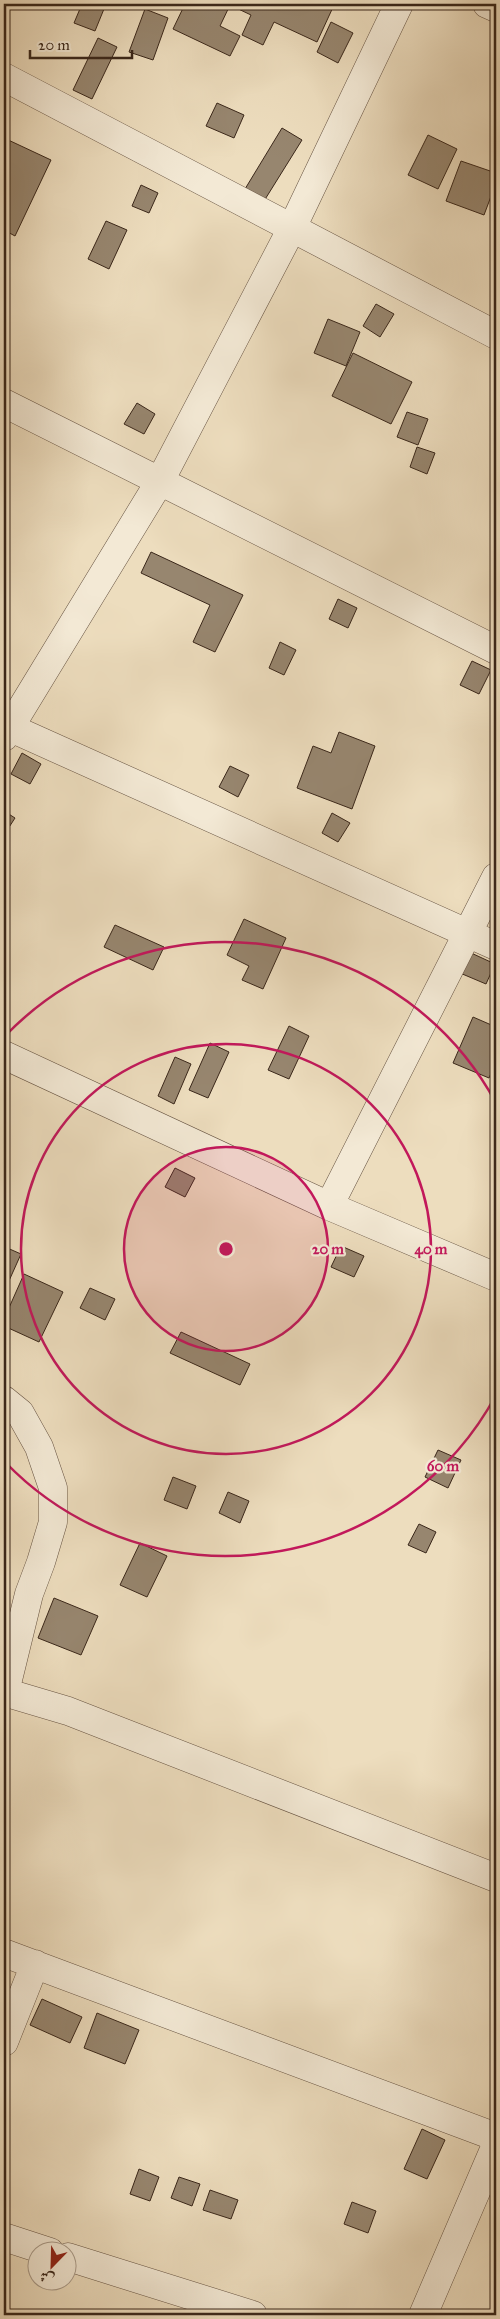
<svg xmlns="http://www.w3.org/2000/svg" width="500" height="2319" font-family="'IM FELL Great Primer',Amiri,serif">
<rect width="100%" height="100%" fill="#edddbe"/>
<filter id="stains"><feTurbulence type="fractalNoise" baseFrequency=".004" numOctaves="4"/><feColorMatrix values="0 0 0 0 .2 0 0 0 0 .09 0 0 0 0 .02 0 0 0 .5 -.17"/></filter>
<radialGradient id="worn" r=".72"><stop offset=".6" stop-color="#630" stop-opacity="0"/><stop offset="1" stop-color="#630" stop-opacity=".3"/></radialGradient>
<path fill="#97866f" stroke="#3a271a" d="M82 4H106L95 31 74 23Z
M185 4H331L334 5 317 42 274 22 263 45 242 35 251 15 230 5 220 26 240 36 230 56 173 29Z
M145 9 168 18 153 60 129 52Z
M331 22 353 33 338 63 317 52Z
M98 38 117 47 92 99 73 90Z
M217 103 244 115 234 138 206 126Z
M282 128 302 140 264 201 245 189Z
M428 135 457 149 438 189 408 175Z
M4 138 51 160 15 236 4 230Z
M461 161 496 173V183L484 215 446 201Z
M141 185 158 193 149 213 132 206Z
M106 221 127 230 109 269 88 259Z
M376 304 394 314 380 337 363 326Z
M328 319 360 332 346 366 314 353Z
M353 353 412 382 391 424 332 396Z
M137 403 155 414 144 434 124 424Z
M407 412 428 419 418 445 397 437Z
M417 447 435 453 427 474 410 467Z
M151 552 243 595 215 652 193 642 210 605 141 573Z
M338 599 357 608 348 628 329 619Z
M280 642 296 650 284 675 269 668Z
M472 661 491 670 479 694 460 685Z
M339 732 375 746 352 809 297 788 313 746 331 753Z
M22 753 41 764 30 784 11 774Z
M230 766 249 775 238 797 219 787Z
M4 811 15 818 4 835Z
M332 813 350 823 338 842 322 833Z
M244 919 286 938 263 989 242 980 249 966 227 955Z
M115 925 164 947 153 970 104 947Z
M469 952 495 964 486 984 460 973Z
M473 1017 496 1027V1062L489 1078 453 1063Z
M289 1026 309 1036 289 1079 268 1070Z
M210 1043 229 1052 208 1098 189 1090Z
M175 1057 191 1064 174 1104 158 1096Z
M175 1168 195 1178 185 1197 165 1187Z
M341 1246 364 1256 354 1277 331 1267Z
M5 1247 21 1254 4 1292V1250Z
M24 1274 63 1292 39 1342 4 1326V1319Z
M90 1288 115 1299 105 1320 80 1308Z
M181 1332 250 1364 240 1385 170 1353Z
M438 1450 461 1460 448 1488 425 1477Z
M173 1477 196 1486 187 1509 164 1500Z
M228 1492 249 1501 240 1523 219 1513Z
M419 1524 436 1532 426 1553 408 1545Z
M140 1543 167 1556 147 1597 120 1585Z
M54 1598 98 1616 81 1655 38 1638Z
M42 1999 82 2017 70 2043 30 2025Z
M97 2013 139 2030 125 2064 84 2048Z
M422 2129 445 2140 427 2179 404 2169Z
M139 2169 159 2177 150 2201 130 2194Z
M179 2177 200 2184 192 2206 171 2198Z
M210 2190 238 2200 231 2219 203 2210Z
M352 2202 376 2211 368 2233 344 2224Z"/>
<g fill="none" stroke-linecap="round" stroke-linejoin="round">
<g stroke="#675443" stroke-width="29">
<path id="street" d="M487 4 496 8
M4 77 496 335
M4 403 496 650
M4 725 496 946
M4 737 160 481 292 228 399 4
M4 1055 329 1206 496 1277
M329 1206 496 877
M4 1400 20 1413 39 1447 53 1488V1522L41 1562 29 1594 5 1692
M4 1692 68 1711 496 1878
M4 1953 496 2137
M4 2042 35 1964
M4 2237 50 2252
M68 2257 253 2315
M423 2315 496 2145"/>
</g>
<use href="#street" stroke="#f3e9d5" stroke-width="28"/>
</g>
<circle cx="226" cy="1249" r="102" fill="#c2185b" fill-opacity=".12"/>
<g fill="none" stroke="#c2185b" stroke-width="2.5">
<circle cx="226" cy="1249" r="102"/>
<circle cx="226" cy="1249" r="205"/>
<path d="M496 1395A307 307 0 0 1 5 1462M5 1036A307 307 0 0 1 496 1103"/>
</g>
<circle cx="226" cy="1249" r="8" fill="#c2185b" stroke="#f3e9d5" stroke-width="2.5"/>
<g font-size="15" text-anchor="middle" font-weight="bold" fill="#c2185b" stroke="#f3e9d5" stroke-width="4.5" stroke-linejoin="round" paint-order="stroke">
<text x="328" y="1254">20 m</text>
<text x="431" y="1254">40 m</text>
<text x="443" y="1471">60 m</text>
</g>
<rect width="500" height="2319" fill="none" stroke="#edddbe" stroke-width="20"/>
<rect x="5" y="5" width="490" height="2309" fill="none" stroke="#3a271a" stroke-width="2.5"/>
<rect x="10" y="10" width="480" height="2299" fill="none" stroke="#3a271a"/>
<g transform="translate(52 2266) rotate(203)"><circle r="24" fill="#f3e9d5" stroke="#a99b8a"/>
<path d="M0-4L9 19L0 12L-9 19Z" fill="#8f2418"/>
<text y="-8" font-size="14" font-weight="bold" text-anchor="middle" fill="#3a271a">ش</text>
</g>
<path d="M30 50v8h102v-8" fill="none" stroke="#3a271a" stroke-width="2.5"/>
<text x="38" y="50" font-size="15" fill="#3a271a" stroke="#f3e9d5" stroke-width="4" paint-order="stroke">20 m</text>
<rect width="100%" height="100%" filter="url(#stains)"/>
<rect width="100%" height="100%" fill="url(#worn)"/>
</svg>
